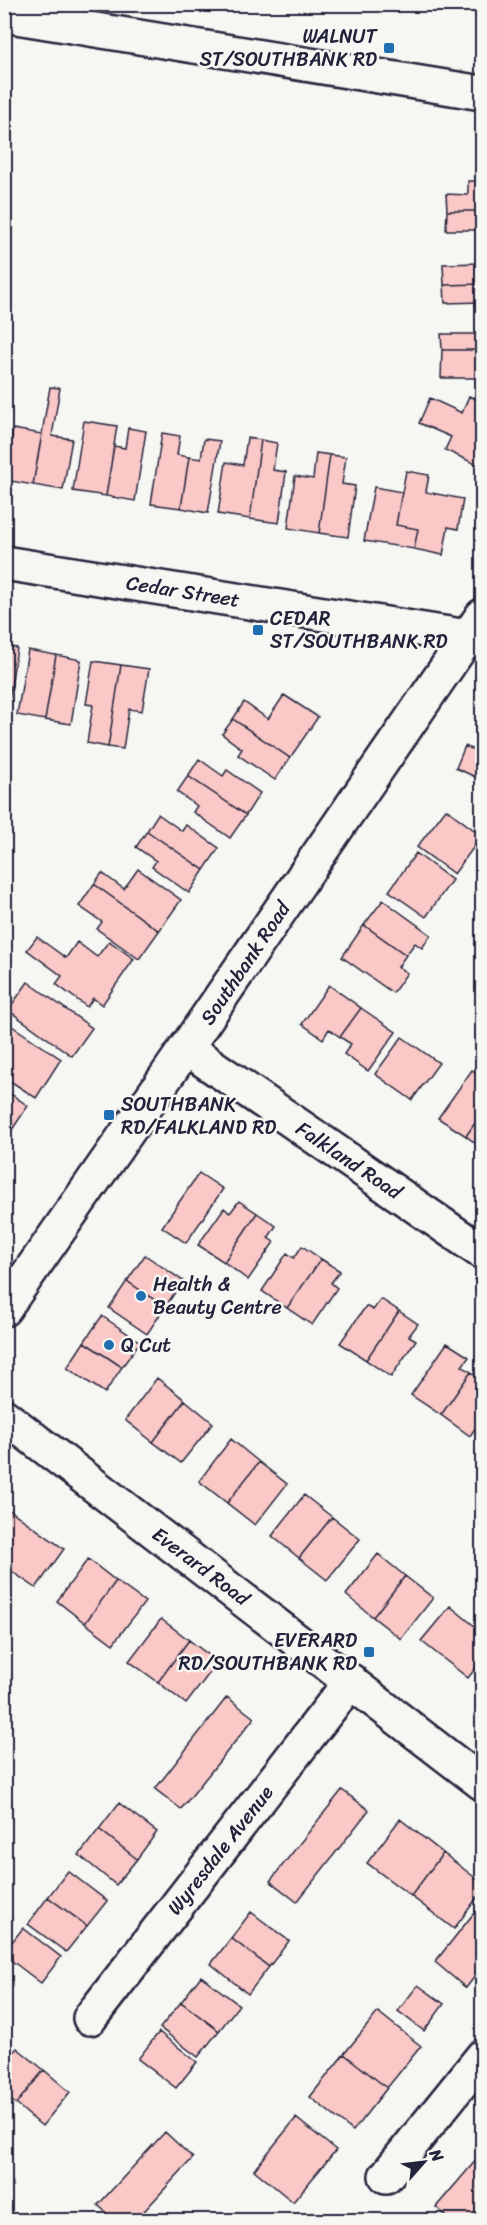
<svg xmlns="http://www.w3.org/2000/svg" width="487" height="2225" font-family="Sriracha,sans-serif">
<rect width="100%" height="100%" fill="#f6f6f2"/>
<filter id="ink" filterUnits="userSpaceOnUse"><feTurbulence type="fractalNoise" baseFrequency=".0167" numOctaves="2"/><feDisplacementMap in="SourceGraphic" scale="12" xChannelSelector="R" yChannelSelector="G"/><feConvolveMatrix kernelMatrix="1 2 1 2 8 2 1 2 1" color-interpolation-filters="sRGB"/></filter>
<g filter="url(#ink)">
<path fill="#f9c8c7" stroke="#22223b" stroke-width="1.5" d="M468 181H482V211H447L446 194 468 195Z
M447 211H482V230H446Z
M482 263V284L444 285 443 264Z
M482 284V302L445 303 444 285Z
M441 334H482V350H442Z
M442 350H482V378H441Z
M50 387 60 388 52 436 72 439 63 490 33 485Z
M469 396 482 402V467L445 450 451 437 419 423 430 398 462 413Z
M84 421 117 426 106 496 73 491Z
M128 428 146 431 135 501 106 496 114 446 125 448Z
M13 429 42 434 33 485 5 480Z
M162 433 180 436 177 455 189 457 181 508 151 504Z
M247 438 261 440 250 519 218 514 226 462 243 465Z
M204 439 220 441 208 513 181 508 189 457 201 459Z
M261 440 277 443 273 470 286 472 279 523 250 519Z
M316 453 330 455 319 533 288 528 295 476 313 479Z
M330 455 346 457 342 484 355 486 348 537 319 533Z
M406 471 429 475 426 492 463 499 458 529 448 527 443 555 414 549 418 529 396 525Z
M374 487 402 492 396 525 418 529 414 549 364 541Z
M4 646 17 648 7 713H4Z
M28 650 56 655 45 720 17 715Z
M56 655 81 660 71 724 45 720Z
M93 661 121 665 108 747 87 743 93 705 86 704Z
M121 665 149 669 142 711 129 709 123 749 108 747Z
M284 695 318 717 290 758 233 719 244 702 268 719Z
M233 719 290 758 275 780 238 755 242 749 222 734Z
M482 743V780L456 768 465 746 479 752Z
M199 759 223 776 227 770 260 793 246 815 188 776Z
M188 776 246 815 230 838 193 812 197 806 177 792Z
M446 809 482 836 454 874 417 847Z
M158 814 182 831 186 825 219 848 204 870 147 831Z
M147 831 204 870 189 893 152 867 156 861 136 847Z
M416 853 452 880 426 917 389 891Z
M138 869 181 900 159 931 94 884 102 873 124 889Z
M94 884 159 931 139 959 97 929 102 922 79 906Z
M383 900 431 935 422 948 415 943 406 955 364 925Z
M364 925 406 955 398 967 407 973 393 993 342 957Z
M37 937 66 958 77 942 97 957 109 941 134 959 102 1005 93 998 87 1007 56 984 62 976 27 950Z
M28 982 92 1028 72 1056 8 1010Z
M329 985 361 1008 340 1037 329 1029 323 1039 302 1024Z
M361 1008 396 1032 368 1071 344 1054 351 1044 340 1037Z
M12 1026 61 1059 36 1098 4 1077V1037Z
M402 1037 439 1063 412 1100 375 1074Z
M472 1070 482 1077V1086L480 1089 482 1091V1113L466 1136 438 1118Z
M4 1089 28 1106 5 1140H4Z
M482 1113V1148L466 1136Z
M199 1173 223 1189 186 1243 162 1227Z
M239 1201 257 1213 224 1262 198 1245 224 1208 230 1213Z
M257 1213 276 1226 268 1238 274 1242 248 1280 224 1262Z
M302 1246 321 1259 287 1308 262 1291 287 1253 294 1258Z
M145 1255 183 1281 165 1307 127 1281Z
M321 1259 340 1271 331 1283 337 1288 312 1325 287 1308Z
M127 1281 165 1307 147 1334 109 1308Z
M381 1299 399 1311 366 1360 340 1343 366 1306 373 1310Z
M399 1311 418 1324 409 1336 416 1340 391 1377 366 1360Z
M102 1316 140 1342 122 1367 84 1342Z
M84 1342 122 1367 105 1393 67 1368Z
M447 1343 469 1357 462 1366 471 1372 441 1415 411 1395Z
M482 1371V1418L470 1436 441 1415 471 1372 479 1377Z
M157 1378 185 1400 153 1442 125 1420Z
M185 1400 213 1423 181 1463 153 1442Z
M231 1439 259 1462 227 1503 199 1481Z
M259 1462 287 1484 255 1525 227 1503Z
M304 1495 332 1517 299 1558 272 1536Z
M4 1506 64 1549 36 1588 4 1566Z
M332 1517 360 1539 327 1580 299 1558Z
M378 1554 405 1576 373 1617 346 1595Z
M88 1559 116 1581 85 1623 57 1601Z
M405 1576 433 1598 401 1639 373 1617Z
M116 1581 145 1602 113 1644 85 1623Z
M450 1606 482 1632V1660L468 1678 421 1641Z
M161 1619 189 1640 158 1682 129 1661Z
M189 1640 218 1662 186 1704 158 1682Z
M227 1697 254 1718 181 1809 155 1789Z
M342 1790 369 1810 297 1902 270 1881Z
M119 1803 157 1832 137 1859 99 1829Z
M400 1819 443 1853 411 1896 367 1863Z
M99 1829 137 1859 116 1885 79 1855Z
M443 1853 482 1883V1891L454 1929 411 1896Z
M68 1871 107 1901 87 1926 48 1897Z
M48 1897 87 1926 66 1952 28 1924Z
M482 1903V1967L466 1988 435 1962Z
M251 1912 289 1941 269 1967 231 1938Z
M23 1928 61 1957 41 1983 4 1955V1952Z
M231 1938 269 1967 248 1994 211 1964Z
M201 1976 239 2005 219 2031 181 2002Z
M418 1985 444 2004 424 2031 398 2011Z
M181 2002 219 2031 198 2057 160 2028Z
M378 2012 421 2046 387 2088 344 2054Z
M159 2032 197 2062 176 2088 138 2059Z
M17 2048 44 2070 16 2104 4 2095V2063Z
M344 2054 387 2088 353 2131 310 2097Z
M44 2070 70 2092 42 2126 16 2104Z
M296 2118 336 2150 293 2202 254 2170Z
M165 2132 193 2158 136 2220H114L98 2205Z
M477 2159 482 2163V2220H451L436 2207Z"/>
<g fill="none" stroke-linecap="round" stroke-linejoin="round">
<g stroke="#22223b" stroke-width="38">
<path id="street" d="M4 15 482 93
M4 563 468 637 482 642
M186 1048 482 1252
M4 1416 482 1783
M90 2018 351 1681
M386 2176 482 2057"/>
</g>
<g stroke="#22223b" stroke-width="38">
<path id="secondary" d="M4 1309 186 1048 482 616"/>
</g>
<use href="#street" stroke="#f6f6f2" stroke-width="33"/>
<use href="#secondary" stroke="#f6f6f2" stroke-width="33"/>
</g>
</g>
<g fill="#1f6fb2" stroke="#f6f6f2" stroke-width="2">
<rect x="383" y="42" width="12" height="12" rx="3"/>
<rect x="252" y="624" width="12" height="12" rx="3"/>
<rect x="103" y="1109" width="12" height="12" rx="3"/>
<circle cx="141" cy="1296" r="6"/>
<circle cx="109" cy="1345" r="6"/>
<rect x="363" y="1646" width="12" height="12" rx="3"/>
</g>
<g text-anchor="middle" stroke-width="5" stroke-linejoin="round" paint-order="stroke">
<g font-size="20" fill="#22223b" stroke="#f6f6f2" text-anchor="start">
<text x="377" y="43" text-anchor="end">WALNUT<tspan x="377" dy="23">ST/SOUTHBANK RD</tspan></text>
<text x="270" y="625">CEDAR<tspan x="270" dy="23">ST/SOUTHBANK RD</tspan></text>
<text x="121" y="1111">SOUTHBANK<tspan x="121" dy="23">RD/FALKLAND RD</tspan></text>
<text x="153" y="1291">Health &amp;<tspan x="153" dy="23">Beauty Centre</tspan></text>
<text x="121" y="1352">Q Cut</text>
<text x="357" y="1647" text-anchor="end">EVERARD<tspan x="357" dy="23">RD/SOUTHBANK RD</tspan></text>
</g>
<g font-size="20" fill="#22223b" stroke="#f6f6f2">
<text transform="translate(183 591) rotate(9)" y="7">Cedar Street</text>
<text transform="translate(245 963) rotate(-56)" y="7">Southbank Road</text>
<text transform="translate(349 1160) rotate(34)" y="7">Falkland Road</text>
<text transform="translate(201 1566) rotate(37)" y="7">Everard Road</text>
<text transform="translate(220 1850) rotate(-52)" y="7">Wyresdale Avenue</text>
</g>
</g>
<rect width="487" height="2225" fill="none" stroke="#f6f6f2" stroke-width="24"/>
<rect x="12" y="12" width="463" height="2201" fill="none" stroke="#22223b" stroke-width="2" filter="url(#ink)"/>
<g transform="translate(424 2162) rotate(62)" stroke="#f6f6f2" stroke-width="4.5" paint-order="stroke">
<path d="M0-4.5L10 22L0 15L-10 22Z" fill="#22223b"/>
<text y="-9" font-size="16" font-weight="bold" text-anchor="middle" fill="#22223b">N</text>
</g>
</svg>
